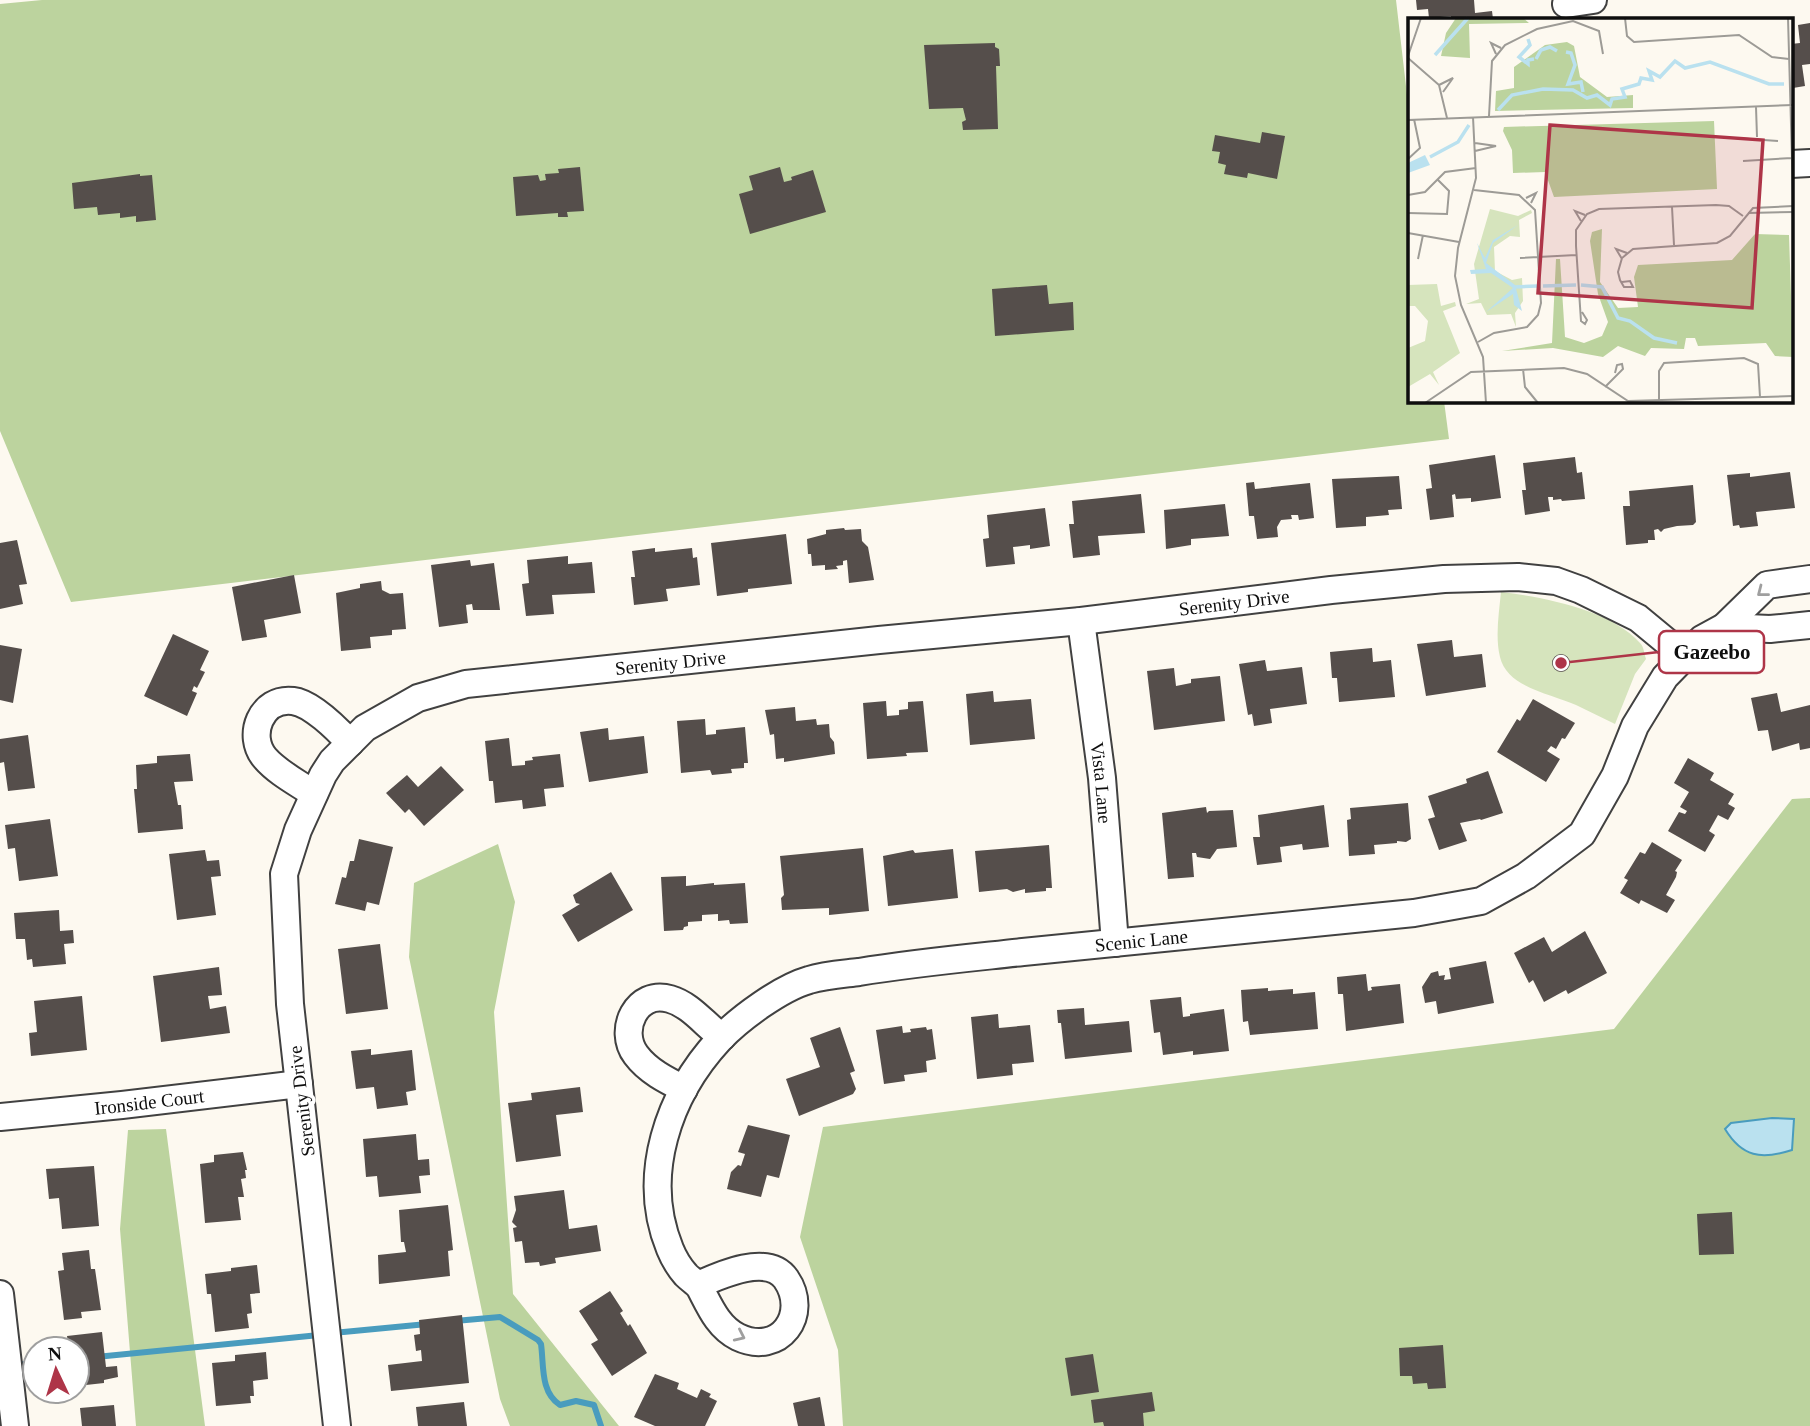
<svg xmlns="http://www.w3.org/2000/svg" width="1810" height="1426" font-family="Georgia,serif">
<rect width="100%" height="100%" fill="#fdf9f0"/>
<path fill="#d6e4bd" d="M1501 592C1543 597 1611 610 1640 643 1644 647 1644 653 1646 659L1635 674 1615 724C1602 718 1589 711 1576 705 1552 694 1507 688 1500 657 1495 637 1499 613 1501 592Z"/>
<path fill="#bcd39e" d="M42 0H1396L1409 112V401H1444L1449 439 71 602 0 431V4Z
M1810 798V1426H843L838 1350 800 1237 823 1127 1614 1029 1792 799Z
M498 844 515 902 494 1012 513 1294 619 1426H510L500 1399 409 957 414 883Z
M166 1129 205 1426H136L120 1229 128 1130Z"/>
<path fill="#bae1ef" stroke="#499cbe" stroke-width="2" d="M1772 1118 1794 1119 1792 1150C1761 1160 1742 1157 1725 1129L1731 1123Z"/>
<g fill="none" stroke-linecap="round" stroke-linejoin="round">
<path stroke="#499cbe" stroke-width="6" d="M455 1321 500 1317 538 1340 541 1344C544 1365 540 1392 560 1405L576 1401 594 1405 601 1426
M333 1333 427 1324
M96 1357 319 1335
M16 1365 35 1363"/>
</g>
<path fill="#554e4b" d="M1416 0H1474L1475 13 1492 11 1493 19H1451V16L1429 18 1428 9 1417 10Z
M1810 23V64L1802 65 1805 86 1793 88 1794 95 1791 96V44L1800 43 1798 25Z
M995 43V47L999 49 1000 66H996L998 129 963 130 962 122 966 120 963 108 929 109 924 45Z
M1262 132 1285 136 1277 179 1248 173 1247 178 1224 174 1226 165 1218 163 1220 152 1212 151 1215 135 1260 143Z
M580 167 584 211 567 212 568 217H558V213L516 216 513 177 538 175 540 181 546 180 545 174 559 173 558 169Z
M780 167 784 182 792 180 791 177 813 170 826 212 750 234 739 194 753 190 749 176Z
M140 174V176L152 175 156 220 136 222V216L120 218V213L98 215 97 207 74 209 72 183Z
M1047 285 1049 304 1073 302 1074 330 995 336 992 289Z
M1495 455 1501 498 1471 502V498L1456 499 1455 494 1452 495 1454 517 1430 520 1426 489 1432 488 1429 465Z
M1575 457 1577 473 1582 472 1585 499 1562 501 1561 499 1553 500V497H1548L1550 511 1525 515 1522 490H1526L1523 463Z
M1790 472 1795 508 1756 512 1758 526 1740 528 1739 525 1733 526 1727 475 1750 473V477Z
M1399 476 1402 509 1388 510 1389 515 1366 517V526L1336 528 1332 479Z
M1254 482 1255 489 1310 483 1314 518 1299 520 1298 515H1291L1292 519 1281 520 1277 527 1278 537 1257 539 1254 516H1249L1246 483Z
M1693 485 1696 522 1693 525 1677 526 1664 529 1661 532 1658 529 1654 530 1655 540H1648V543L1626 545 1623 506H1630L1629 491Z
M1141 494 1145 533 1098 536 1100 555 1073 558 1069 524H1074L1072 501Z
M1225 504 1229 536 1191 539V545L1166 549 1164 510Z
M1045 508 1050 546 1030 549V545L1013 547 1015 564 986 567 983 539 989 538 987 515Z
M844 528 845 530 861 529 862 541 868 547 874 580 849 583 847 560 843 561V565L836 566 838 569 825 570V565L812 566 811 554H808L807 539 826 534V530Z
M786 534 792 584 748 589V592L717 596 711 543Z
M17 540 27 584 19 585 23 604 0 609V543Z
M655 548V552L692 548 693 558 697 557 700 585 666 589 668 601 634 605 631 577H635L632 551Z
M568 556V564L592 562 595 593 552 595 554 614 526 616 522 584 529 583 527 560Z
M470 560 471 566 494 563 500 610H473L472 604 466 605 468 623 439 627 431 565Z
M294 575 301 613 264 620 267 637 242 641 232 587Z
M381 581 382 590 390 594 403 593 406 629 392 630V635L370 637 371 648 341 651 336 593 360 588V584Z
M173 634 209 651 200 670 205 672 197 688 194 686 192 691 197 693 187 716 144 696Z
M1452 640 1454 657 1482 654 1486 687 1426 696 1417 644Z
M0 645 22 649 13 703 0 700Z
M1372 648 1373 662 1391 660 1395 697 1339 702 1337 678H1332L1330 652Z
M1552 663a9 9 0 1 1 18 0a9 9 0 1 1-18 0Z
M1265 660 1267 671 1302 667 1307 704 1270 709 1272 723 1254 726 1252 714 1248 715 1239 664Z
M1174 668 1176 686 1191 683V679L1220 676 1225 721 1154 730 1147 671Z
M993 691 994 702 1031 699 1035 739 970 745 966 694Z
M1777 693 1781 712 1810 705V748L1800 750 1799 743 1772 751 1768 730 1758 731 1751 698Z
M1533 699 1575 723 1565 739 1562 738 1556 749 1551 746 1547 751 1560 759 1546 782 1497 752 1517 719 1520 721Z
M886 701 887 716 899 715V710L908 709V702L923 701 928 752 906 753 907 756 867 759 863 703Z
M795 707 796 721 816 719 817 725 829 724 830 737 834 742 835 754 784 762V758L776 759 774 734 770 735 765 710Z
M705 719 706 735 716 734V730L745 727 748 763H744V768L731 769 732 773 712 775 710 770 681 773 677 721Z
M608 728 609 740 644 736 648 773 589 782 580 732Z
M28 735 35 788 8 791 4 762 0 763V739Z
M509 738 512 766 525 765V761L533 760 532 757 560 754 564 787 544 789 546 806 523 809 522 800 495 803 493 781H489L485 741Z
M190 754 193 781 174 782 178 805H181L183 829 138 833 134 789H137L136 765 157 763V756Z
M1688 758 1714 773 1710 780 1734 794 1728 804 1735 808 1728 820 1718 815 1709 831 1715 835 1705 852 1668 831 1679 812 1685 814 1687 811 1680 807 1689 792 1674 783Z
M441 766 464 790 424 826 409 809 405 813 386 793 407 775 418 787Z
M1488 771 1503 813 1481 820 1480 819 1460 823 1467 841 1439 850 1428 819 1435 817 1428 796 1467 783 1466 779Z
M1408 803 1411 839 1406 842 1397 841V843L1374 845 1375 854 1349 856 1347 820 1351 819 1350 808Z
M1324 805 1329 847 1303 850 1302 844 1280 847 1282 862 1257 865 1253 837H1260L1258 815Z
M1206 807 1207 813 1209 811 1233 810 1237 847 1217 849 1210 859 1197 857 1196 853H1192L1194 877 1168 879 1162 813Z
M50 819 58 876 19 881 15 848 8 849 5 825Z
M359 839 393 847 379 905 367 902 365 911 335 904 342 877 346 878 350 861H354Z
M1652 842 1682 860 1675 871 1677 872 1676 877 1666 895 1675 900 1667 913 1641 900 1639 904 1620 893 1628 880 1624 878 1640 852 1645 854Z
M1049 845 1052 888H1046V891L1025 893V889L1013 892 1007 889 979 892 975 851Z
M863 848 869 911 829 915V908L782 910 781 898 784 895 780 856Z
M953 849 958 898 888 906 883 856 913 850 915 853Z
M205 850 207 861 219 860 221 876 211 877 216 915 177 920 169 854Z
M611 872 633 910 578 942 562 915 580 904 576 903 573 895Z
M686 876V886L714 883V885L745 883 748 923 730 924 729 920 718 921V914L702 915V921L688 922V926L684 927 683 930 664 931 661 877Z
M59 910 60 931 73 930 74 943 64 944 66 964 33 967 32 959 27 960 25 939H16L14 913Z
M1585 931 1607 973 1568 994 1566 990 1544 1002 1533 980 1529 983 1514 953 1544 937 1552 952Z
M380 944 388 1009 346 1014 338 949Z
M1486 961 1494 1003 1438 1014 1436 1001 1425 1003 1422 987 1431 973 1438 971 1439 976 1445 975 1444 980 1451 979 1449 968Z
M219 967 222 995 208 996 210 1009 226 1006 230 1033 161 1042 153 976Z
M1366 974 1368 991 1372 990 1371 987 1400 984 1404 1023 1346 1031 1343 994H1338L1337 977Z
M1268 988V991L1293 989V994L1315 992 1318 1029 1250 1035 1248 1021 1243 1022 1241 990Z
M82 996 87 1050 31 1056 29 1033 37 1032 34 1001Z
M1181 997 1183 1017 1190 1016V1014L1224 1009 1229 1051 1193 1055V1051L1163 1055 1160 1032 1154 1033 1150 1000Z
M1084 1008 1085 1025 1129 1021 1132 1052 1065 1059 1061 1023H1058L1057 1010Z
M998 1014 999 1028 1030 1025 1034 1062 1012 1064 1013 1075 977 1079 971 1017Z
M902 1026 903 1033 911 1032 910 1029 926 1027 927 1030 932 1029 936 1059 926 1061 927 1072 904 1075 905 1081 884 1084 876 1030Z
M840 1027 855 1071 850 1073 856 1089 853 1094 799 1116 786 1079 820 1067 810 1038Z
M371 1049V1055L412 1050 416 1090 406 1092 408 1105 377 1109 374 1087 356 1089 351 1051Z
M580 1087 583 1112 556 1115 561 1156 516 1162 508 1103 532 1100 531 1093Z
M748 1125 790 1135 779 1178 767 1175 761 1197 727 1189 731 1172 738 1165 741 1166 745 1154 738 1152Z
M416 1134 418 1160 429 1159 430 1175 419 1176 421 1193 379 1197 377 1176 366 1177 363 1139Z
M243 1152 247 1170H245L246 1178 241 1179 244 1197H238L241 1220 205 1223 200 1164 214 1162V1155Z
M94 1166 99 1226 62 1229 59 1198 49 1199 46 1169Z
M564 1190 569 1229 597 1225 601 1251 555 1258 556 1263 540 1266 539 1262 525 1263 522 1241 515 1242 513 1228 517 1227 512 1222 516 1210 514 1196Z
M448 1205 453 1250 448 1251 450 1276 379 1284 378 1255 406 1252 404 1242H401L399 1210Z
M1732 1212 1734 1254 1699 1255 1697 1214Z
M89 1250 91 1269H95L101 1310 81 1312 82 1318 64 1320 58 1271 64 1270 62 1253Z
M257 1265 260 1293 250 1294 252 1313 247 1314 249 1328 215 1332 211 1294H207L205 1274 231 1271V1268Z
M610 1291 623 1311 620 1313 628 1326 630 1324 647 1353 612 1376 591 1344 598 1340 579 1311Z
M462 1315 469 1383 391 1391 388 1365 422 1361 421 1350 416 1351 414 1335 420 1334 419 1320Z
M102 1332 106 1367 117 1366 118 1377 104 1380V1383L77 1386V1349H69L67 1336Z
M1443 1345 1446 1388 1428 1389 1427 1383 1413 1384 1412 1376H1400L1399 1348Z
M266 1352 268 1379 253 1381 254 1396H250L251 1403 216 1406 212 1363 235 1361V1355Z
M1093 1354 1099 1392 1071 1396 1065 1358Z
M655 1374 679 1383 677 1389 697 1398 701 1389 711 1394 709 1397 717 1401 705 1426H655L634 1417Z
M1152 1392 1155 1411 1143 1413 1144 1426H1104L1103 1422 1094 1423 1091 1400Z
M820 1397 825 1426H798L793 1403Z
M464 1402 467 1426H418L416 1407Z
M114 1405 116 1426H82L80 1408Z"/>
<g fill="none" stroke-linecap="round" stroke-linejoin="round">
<g stroke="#414141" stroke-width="30">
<g id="minor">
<path d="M1566 4 1593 0"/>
<path d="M1791 164 1810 163"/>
<path id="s1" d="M1081 621 1102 778 1115 943"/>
<path d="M1724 627 1770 629 1810 625"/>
<path d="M314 794C298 783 278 773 265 758 246 736 261 697 293 701 311 703 337 729 350 743"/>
<path d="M684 1089C666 1080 648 1071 636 1055 617 1030 637 989 670 999 691 1005 705 1025 722 1037"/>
<path id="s2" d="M0 1117 122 1105 299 1084"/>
<path id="s3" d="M698 1285C720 1275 768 1253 786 1279 810 1314 780 1357 738 1337 718 1327 710 1307 700 1288 697 1283 691 1280 686 1275 679 1267 674 1259 670 1249 640 1176 668 1095 720 1039 740 1018 781 988 809 980 825 975 843 974 859 972 913 963 968 958 1023 952 1153 939 1283 926 1414 913L1481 901 1526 876 1582 834 1615 776 1635 726 1665 677 1702 639 1724 627 1767 585 1810 579"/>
<path d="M0 1294 15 1426"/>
<path id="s4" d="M337 1426 290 1004 284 874 298 830 323 775 332 761 365 728 418 698 466 684 879 640 1081 621 1331 590 1444 579 1518 577 1556 581 1581 590 1638 618 1684 656"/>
</g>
</g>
<use href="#minor" stroke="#fff" stroke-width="26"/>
</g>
<defs><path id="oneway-chevron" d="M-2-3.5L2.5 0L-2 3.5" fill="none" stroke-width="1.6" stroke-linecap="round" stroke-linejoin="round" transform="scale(1.75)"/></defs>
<g stroke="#9f9f9f">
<use href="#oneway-chevron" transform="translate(1762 592) rotate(142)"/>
<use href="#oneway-chevron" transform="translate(740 1336) rotate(25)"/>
</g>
<g text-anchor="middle" stroke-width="7" stroke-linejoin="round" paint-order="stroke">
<g font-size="19" fill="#0e0e0e" stroke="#fff">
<text dy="7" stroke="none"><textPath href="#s4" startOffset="1608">Serenity Drive</textPath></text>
<text dy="7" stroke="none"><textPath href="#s4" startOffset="1041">Serenity Drive</textPath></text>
<text dy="7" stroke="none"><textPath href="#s1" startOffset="163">Vista Lane</textPath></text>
<text dy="7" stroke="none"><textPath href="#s3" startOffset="985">Scenic Lane</textPath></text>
<text dy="7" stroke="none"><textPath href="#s2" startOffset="150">Ironside Court</textPath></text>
<text transform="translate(301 1101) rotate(-97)" y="7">Serenity Drive</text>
</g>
</g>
<g transform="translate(1408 18)">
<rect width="385" height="385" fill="#fdf9f0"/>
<path d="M82 191 110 198 123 192 124 195 111 202 112 219 102 218 86 229 87 253 104 262 114 260 115 283 107 295 108 309 103 296 79 297 73 285 58 286 71 281 66 246ZM29 266 33 288 47 284 48 288 35 293 52 335 25 354 31 367 22 356 0 369V330L17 323 20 303 7 288H0V267Z" fill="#d6e4bd"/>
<path d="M48 0H115L121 5 61 6 62 40 33 38 38 15ZM159 24 166 28 172 59 199 79 225 77V90L87 93 88 73 106 70V49L137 27ZM306 103 309 171 146 179 137 154 105 155 104 132 95 113 96 109ZM194 211 192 264 210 290 230 289 226 259 230 247 324 242 347 216 381 217 385 339 367 338 358 325 290 328 287 320H278L276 331 243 330 237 338 210 328 195 339 145 330 94 333 144 325 148 241H152L157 319 176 325 194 318 200 304 190 276 182 223 184 214Z" fill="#bcd39e"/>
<path d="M17 137 22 147 0 155V145ZM110 207 85 225 78 245 107 267 114 293 106 287 105 276 78 294 105 270 83 255 63 256 62 252 78 251 69 225 77 240 85 222Z" fill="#bae1ef"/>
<path fill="none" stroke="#bae1ef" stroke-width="3.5" d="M120 21 122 27 111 39 120 46V42L126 41M158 34 163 35 167 47 160 66 173 64 175 74M27 37 60 0M128 41 133 32 142 29 149 33M90 92 104 77 135 71 165 72 179 80 189 77 202 87 204 81 217 79 214 71 231 66 233 60 244 62 241 53 252 59 267 43 277 50 302 44 361 66H376M22 139 50 124 61 107M173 267 194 269 210 300 222 303 246 320 269 325M135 268 168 267M107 269 129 268"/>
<path fill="none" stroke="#9d9b96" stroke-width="2" d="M217 0 219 18 226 24 331 17 364 39 381 41M380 0 385 177M88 36 83 25 93 30M0 38 13 0M0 40 31 67 39 100M31 67 45 60 35 74M348 89 349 119M81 98 84 43 97 27 129 11 165 3 191 13 195 36M65 99 68 160 50 230 47 258 53 287 75 339 78 385M0 102 385 87M327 120 370 123M67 125 88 128 67 133M0 141 12 130 6 101M335 143 384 140M66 172 111 177 127 192 133 285 130 297 119 309 86 315 70 324M0 177 17 174 37 154 68 150M118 180 128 175 123 185M264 189 266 227M0 195 39 196 41 173 29 161M340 195 385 194M173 203 167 193 177 197M0 215 51 224M112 240 168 237M10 241 15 217M214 241 208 231 219 235M214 264 222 263 225 269H216L212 262 210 254 214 240 225 231 309 225 322 218 345 190 385 188M174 294 179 302 177 306 173 303 168 228V212L179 196 191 191 308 187 321 188 335 198M115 351 117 369 130 385M197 369 215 351 214 346 209 347 207 355M251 382V353L256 345 336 340 350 346 352 379M17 385 63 354 156 350 179 356 220 383 385 378"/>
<path fill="#ae3548" fill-opacity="0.15" stroke="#ae3548" stroke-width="3.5" d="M142 107 355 122 344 290 130 275Z"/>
<rect width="385" height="385" fill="none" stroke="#0e0e0e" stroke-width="3.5"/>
</g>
<path fill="none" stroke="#ae3548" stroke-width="2.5" d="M1561 663L1659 652"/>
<circle fill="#ae3548" stroke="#fff" stroke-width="2.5" cx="1561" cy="663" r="7"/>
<rect fill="#fff" stroke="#ae3548" stroke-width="2.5" x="1659" y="631" width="105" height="42" rx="7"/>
<g font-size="21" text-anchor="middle" font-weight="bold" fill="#0e0e0e">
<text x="1712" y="659">Gazeebo</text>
</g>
<g transform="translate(56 1370) rotate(356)"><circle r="33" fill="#ffffff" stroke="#9f9f9f" stroke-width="2"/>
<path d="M0-5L12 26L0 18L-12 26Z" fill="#ae3548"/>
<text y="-10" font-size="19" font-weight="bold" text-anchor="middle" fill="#0e0e0e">N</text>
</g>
</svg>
